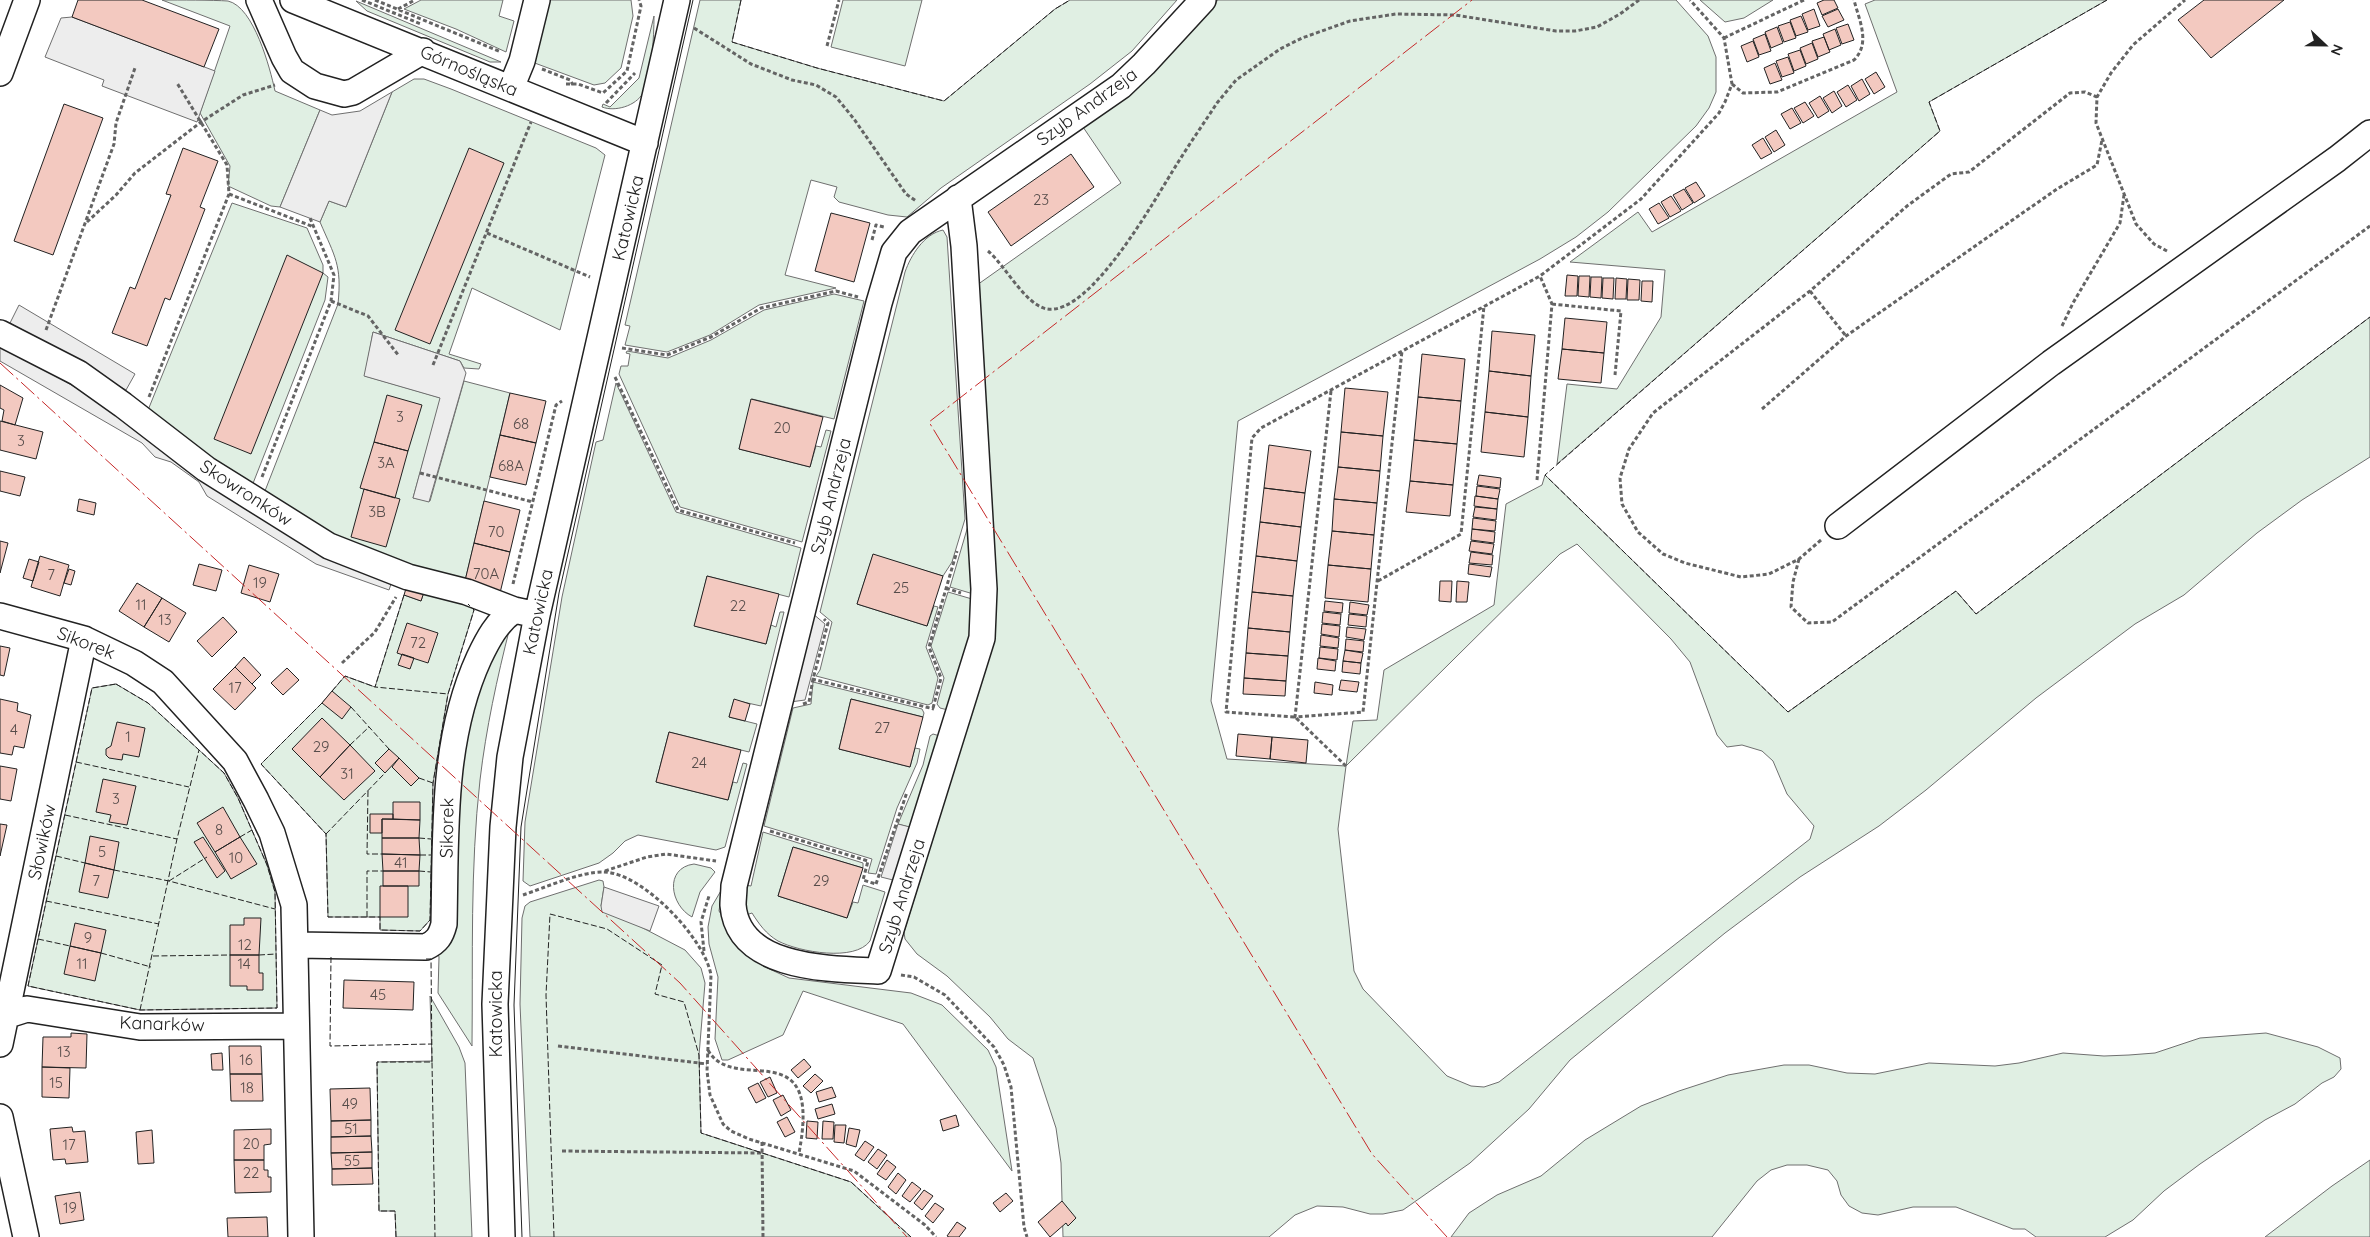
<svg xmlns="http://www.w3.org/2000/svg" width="2370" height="1237" font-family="Quicksand,sans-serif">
<rect width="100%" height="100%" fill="#fff"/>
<path fill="#e0efe3" stroke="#6f6f6f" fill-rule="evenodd" d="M162 0C179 0 213 0 228 1 254 7 270 68 275 91L320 110 280 207 271 206 228 186 230 166 200 113 230 26Z
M421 0H503L499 16 514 21 506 52 456 29 404 9Z
M548 0H631L633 16 621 68 605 83 594 85 532 62Z
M700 0H741L732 42 817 68 944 101 1055 9 1070 0H1177L1132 51 1090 84 941 188 907 217 888 215 839 202 834 197 837 187 811 180 785 275 836 288 759 305 710 335 667 352 625 345 630 326 625 325Z
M843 0H922L905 66 831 47Z
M1218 0H1676L1708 36 1716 57V92L1709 108 1696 126 1608 212 1576 237 1540 259 1238 421 1211 701 1227 759 1346 766 1353 721 1377 720 1384 670 1494 605 1506 504 1542 485 1545 475 1788 712 1956 591 1976 614 2370 317V457L2302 500 2257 533 2184 595 2135 624 2036 698 1926 790 1879 826 1800 877 1725 933 1570 1060 1529 1109 1470 1163 1403 1210 1383 1214H1370L1343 1207 1317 1206 1295 1215 1269 1237H1063L1061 1163 1056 1128 1033 1058 1008 1039 990 1017 947 976 917 954 905 939 904 932 990 654 992 504 977 285 1121 183 1083 127 1156 70ZM1577 544 1671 639 1690 662 1717 735 1727 747 1742 745 1762 751 1773 761 1787 794 1814 826 1810 839 1499 1082 1484 1087 1471 1086 1447 1076 1363 989 1354 971 1338 829 1346 766 1560 554Z
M1700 0H1773L1744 18 1725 22Z
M1875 0H2107L1929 102 1940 131 1557 464 1567 384 1617 389 1661 317 1665 270 1570 262 1638 212 1652 232 1897 92 1865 4Z
M356 1 501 62H490L367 11Z
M654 16C654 37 652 74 643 93 636 106 615 112 602 107L603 104 610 107 639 78Z
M414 79H424L451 89 596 148 605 155 560 330 472 288 449 354 481 364 479 369 464 368 460 361 373 332 365 376 441 398 413 498 430 501 464 381 510 393 464 585 332 539 263 496 338 304C342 265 335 257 320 222L329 201 346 207 392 92Z
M232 203 307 228 323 265V273L328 277 325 300 250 491 146 415Z
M943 230 947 237 965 519 952 562 943 576 873 555 857 604 927 626 934 606 938 607 926 647 938 678 932 703 928 705 816 676 820 670 832 622 820 612 905 272C911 255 924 234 943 230Z
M834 294 864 301 834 419 752 399 739 449 810 467 816 446 821 447 826 430 831 431 802 542 680 507 619 374 621 366H628L630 354 626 353 627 351 668 358 711 340 764 310Z
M616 383 676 512 801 548 789 597 707 576 695 626 766 644 771 625 776 627 780 612H784L761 706 734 700 729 717 757 724 749 752 669 732 656 782 728 800 733 782 737 783 743 763 747 764 725 847 716 850 638 835 625 841 613 853 599 863 530 886 523 881 525 822 562 597 596 442 603 440Z
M970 519 972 591 970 593 950 587Z
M425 589 466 602 474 610 448 694 433 783 430 920 420 931 380 930V917H328L326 834 261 764 322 703 345 676 375 687 404 595 421 601Z
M948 592 972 599 970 635 948 710 940 708 937 704 944 678 931 646Z
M510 627C497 678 486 729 480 780 470 869 473 958 472 1046L438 993 439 957 437 950 473 693Z
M813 682 922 709 924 713 923 717 851 699 839 749 910 767 915 748 920 749 917 763 897 808 876 874 868 873 872 859 764 826 793 708 811 704Z
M116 684 148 703 224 773 238 798 267 865 275 892 277 1008 140 1010 28 986 92 688Z
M933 734 940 736 912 828 898 824 923 765 930 736Z
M763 832 863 863V868L793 847 778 896 847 918 853 902 858 903 863 885 885 892 870 941C855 962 799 952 778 941 766 934 759 924 752 913L746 915 743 894 745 885 751 886Z
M694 864 711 868 715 872 700 892 692 917C670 905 664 868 694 864Z
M599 880 603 881 604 887 601 906 685 950 701 968 705 983 699 1055 701 1133 851 1182 911 1237H530L520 1004 522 918 525 906 530 902Z
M722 889 719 911 744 951 763 966 789 978 911 993 942 1005 988 1050 996 1067 1012 1171 903 1024 803 991 783 1035 728 1060H722L715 1039 718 977 709 944 708 927 712 906Z
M430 996 459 1047 465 1063 472 1237H396L395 1211H379L377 1062 432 1061Z
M2266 1033 2318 1047 2340 1058 2341 1069 2334 1077 2322 1083 2295 1104 2265 1120 2200 1164 2164 1191 2133 1220 2105 1237H2036L2025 1229H2013L1956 1207H1913L1878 1215 1862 1213 1849 1206 1841 1195 1837 1181 1828 1170 1807 1165H1787L1771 1170 1757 1181 1712 1237H1451L1469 1213 1497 1195 1541 1176 1585 1140 1641 1106 1679 1091 1728 1075 1784 1065H1809L1847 1073 1875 1074 1929 1063 1995 1066 2019 1063 2063 1053 2104 1056 2129 1055 2155 1053 2200 1038Z
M2370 1160V1237H2265L2332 1186Z"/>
<path fill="#ededed" stroke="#6f6f6f" d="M72 17 215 71 197 122 102 86 104 80 45 57 61 18Z
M392 92 346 207 329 201 320 222 280 207 320 110 332 115 360 111Z
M19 305 135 374 126 390 10 323Z
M373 332 460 361 466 373 429 502 413 498 440 398 364 376Z
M0 343 394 575 389 590 316 564 207 496 199 482 171 462 155 457 142 443 0 361Z
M812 613 825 624 805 700 790 702Z
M898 824 910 827 893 880 881 877Z
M604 887 659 906 650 931 602 912 601 906Z"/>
<path fill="#f3c9c0" stroke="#222" d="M78 0H142L219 29 204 67 72 17Z
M1824 0H1834L1838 8 1822 15 1817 3Z
M2204 0H2284L2211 58 2178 20Z
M1814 9 1820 26 1808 30 1802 14Z
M1838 9 1844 20 1828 27 1822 16Z
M1801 16 1808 32 1796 36 1790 20Z
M1790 22 1796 38 1784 42 1778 26Z
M1848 24 1854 40 1842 44 1836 28Z
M1777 27 1783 43 1771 48 1765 32Z
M1835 29 1841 45 1829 50 1823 34Z
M1765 34 1771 51 1759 55 1753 39Z
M1824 37 1830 52 1818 57 1812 41Z
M1753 41 1759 57 1747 62 1741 46Z
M1812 43 1818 59 1806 64 1800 48Z
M1800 50 1806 66 1794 71 1788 54Z
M1788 57 1794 73 1782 77 1776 61Z
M1775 63 1782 80 1770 84 1764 68Z
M1876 72 1885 87 1874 94 1865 79Z
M1862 79 1870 94 1859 101 1851 86Z
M1848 85 1857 100 1846 107 1837 92Z
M1834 91 1842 106 1832 113 1823 98Z
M1820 96 1829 111 1818 118 1809 103Z
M1805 102 1814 116 1803 123 1794 108Z
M64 104 103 118 53 255 14 241Z
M1792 108 1801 123 1790 129 1781 114Z
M1776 130 1785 145 1774 152 1765 137Z
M1763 138 1772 153 1761 159 1752 145Z
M183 148 218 161 200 207 205 209 170 300 165 298 147 346 112 333 130 287 135 289 171 195 166 194Z
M469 148 504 163 430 344 395 330Z
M1071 154 1094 187 1011 246 988 212Z
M1696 182 1705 196 1694 203 1685 188Z
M1684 189 1693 203 1682 210 1673 195Z
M1671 196 1681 211 1670 217 1661 202Z
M1659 203 1669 218 1658 224 1649 209Z
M831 213 870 223 854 282 815 271Z
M287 255 323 273 251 454 214 439Z
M1567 275 1578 276 1577 296H1565Z
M1579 276H1590L1589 297 1578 296Z
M1591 277H1602L1601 298 1590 297Z
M1603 278H1614L1613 299 1602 298Z
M1616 278 1627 279 1626 299H1615Z
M1628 279 1640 280 1639 300H1627Z
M1642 281H1653L1652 302 1641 301Z
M1565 318 1607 322 1604 353 1562 349Z
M1492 331 1535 335 1531 376 1489 371Z
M1562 349 1604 353 1601 383 1558 379Z
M1422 354 1465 359 1461 401 1418 397Z
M1489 371 1531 376 1528 417 1485 412Z
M0 385 23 398 15 425 2 421 4 410 0 408Z
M1345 388 1388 392 1383 436 1341 432Z
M510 393 546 401 536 443 500 435Z
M387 395 422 405 408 451 374 442Z
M1418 397 1461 401 1457 444 1414 440Z
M751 399 823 417 810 467 739 449Z
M1485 412 1528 417 1524 457 1481 452Z
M0 421 43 432 36 459 0 450Z
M1341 432 1383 436 1380 471 1338 467Z
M500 435 536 443 526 485 490 477Z
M1414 440 1457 444 1453 485 1410 481Z
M374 442 408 451 395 498 360 488Z
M1269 445 1311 451 1305 493 1264 488Z
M1338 467 1380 471 1377 503 1334 499Z
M0 471 25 477 20 496 0 491Z
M1479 475 1501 478 1500 488 1477 485Z
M1410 481 1453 485 1450 516 1406 512Z
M1477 486 1500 489 1498 499 1476 496Z
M1264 488 1305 493 1301 527 1260 522Z
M364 489 400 499 386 547 351 537Z
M1475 496 1498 499 1497 509 1474 506Z
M79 499 96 503 94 515 77 511Z
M1334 499 1377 503 1374 535 1332 531Z
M484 501 520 510 510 552 474 543Z
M1475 507 1497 509 1496 520 1473 517Z
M1473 518 1496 521 1495 531 1472 529Z
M1260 522 1301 527 1297 561 1256 556Z
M1472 529 1495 532 1494 543 1471 540Z
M1332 531 1374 535 1371 569 1328 565Z
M0 541 8 543 0 573Z
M1471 541 1494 544 1492 554 1469 551Z
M474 543 510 552 500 593 464 585Z
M1471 552 1493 555 1492 565 1469 563Z
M873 554 943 576 927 626 857 604Z
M40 556 69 565 60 596 31 587Z
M1256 556 1297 561 1293 596 1252 592Z
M29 559 39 562 33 581 23 578Z
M199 564 222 570 216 591 193 585Z
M1469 564 1492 567 1490 577 1468 574Z
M249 565 279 574 270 602 241 593Z
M1328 565 1371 569 1368 602 1325 598Z
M69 569 75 571 71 585 64 583Z
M707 576 779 594 766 644 694 626Z
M1440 581H1452L1451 602 1439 601Z
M1457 581 1469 582 1467 602H1456Z
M408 582 425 589 421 601 404 595Z
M137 583 162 598 144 627 119 611Z
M1252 592 1293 596 1290 632 1248 628Z
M162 598 186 613 169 642 144 627Z
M1325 601 1343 603 1342 613 1324 611Z
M1350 602 1369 605 1367 615 1349 613Z
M1323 612 1341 614 1340 625 1322 623Z
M1349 614 1367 616 1366 627 1348 625Z
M223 617 237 632 212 657 197 641Z
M407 623 438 633 428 663 397 653Z
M1322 624 1340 626 1339 637 1321 634Z
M1347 627 1366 629 1364 640 1346 637Z
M1248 628 1290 632 1288 656 1246 653Z
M1321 635 1339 638 1338 648 1320 646Z
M1346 639 1364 641 1363 652 1345 650Z
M0 646 10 648 4 676 0 675Z
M1320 647 1338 649 1337 660 1319 658Z
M1345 650 1363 653 1361 663 1343 661Z
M1246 653 1288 656 1286 681 1244 678Z
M402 654 414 658 410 669 398 665Z
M244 657 261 675 252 684 235 667Z
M1318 658 1336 661 1335 671 1317 669Z
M1343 661 1361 663 1360 674 1342 672Z
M235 667 256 688 235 710 213 689Z
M287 668 299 680 283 695 271 683Z
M1244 678 1286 681 1285 696 1243 694Z
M1341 680 1359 682 1357 692 1339 690Z
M1315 682 1333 685 1332 695 1314 693Z
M332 691 351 707 342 719 322 703Z
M0 699 18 703 17 711 31 715 24 748 14 746 12 755 0 753Z
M734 699 750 704 745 721 729 717Z
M851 699 923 717 910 767 839 749Z
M322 718 350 745 320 777 292 749Z
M117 722 145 728 139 757 123 754 122 760 109 758 106 755V749L111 746Z
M669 732 741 750 728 800 656 782Z
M1238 734 1272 737 1270 759 1236 756Z
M1272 737 1308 740 1306 763 1270 759Z
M350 745 375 771 344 800 320 777Z
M389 749 399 758 385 773 375 763Z
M399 758 419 778 411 786 392 767Z
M0 766 17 769 11 801 0 799Z
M103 779 136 786 127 825 109 822 111 815 96 812Z
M393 802H420V820L393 819Z
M223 807 240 837 215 852 197 823Z
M370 814H393V819H382V833H370Z
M382 819 420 820 419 838H382Z
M0 824 7 825 0 856Z
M90 836 119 842 114 870 85 863Z
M203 837 225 871 217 878 194 842Z
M240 837 257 864 231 879 215 852Z
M382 838H419L420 855 382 854Z
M793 847 863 868 847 918 778 896Z
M382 854 420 855 419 871H383Z
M85 863 114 870 108 898 79 892Z
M383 871H419V886H383Z
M380 886H408V917H380Z
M244 918H261L259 955H230V925H244Z
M75 923 106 930 101 953 70 946Z
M70 946 101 953 95 981 64 974Z
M230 955H259V973H263V990H247V986H230Z
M344 980 414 982 413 1010 343 1008Z
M71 1033 87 1034 86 1068 42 1067 43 1037H71Z
M229 1046H261L262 1074H230Z
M222 1053 223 1070H212L211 1054Z
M804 1059 811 1067 798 1078 791 1070Z
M42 1067 70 1068 69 1098 42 1097Z
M230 1074H262L263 1101H231Z
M815 1074 823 1081 811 1093 803 1086Z
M770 1077 777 1093 768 1097 760 1082Z
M758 1083 766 1098 756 1103 748 1088Z
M832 1087 836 1097 819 1102 816 1092Z
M370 1088 371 1120 331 1121 330 1089Z
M783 1095 791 1110 781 1116 773 1100Z
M832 1104 835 1114 818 1119 815 1109Z
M956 1115 959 1126 943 1131 940 1120Z
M787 1117 795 1132 785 1137 777 1122Z
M371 1120V1136L331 1137V1121Z
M807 1121 818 1122 817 1139 806 1138Z
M823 1121 834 1122 833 1139H822Z
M835 1125H846L844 1143 834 1142Z
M72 1127 73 1132 85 1131 88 1162 66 1164 65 1159 53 1160 50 1129Z
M849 1128 860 1130 856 1147 846 1144Z
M271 1129V1144L264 1145V1160H234V1130Z
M152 1130 154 1163 138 1164 136 1132Z
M371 1136 372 1152 331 1153V1137Z
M865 1141 874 1147 864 1161 855 1155Z
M878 1149 887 1155 877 1169 868 1162Z
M372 1152V1168L332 1169 331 1153Z
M234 1160H264V1170H268V1177H271V1192L235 1193Z
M887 1160 896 1167 886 1180 877 1174Z
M372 1168 373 1184 332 1185V1169Z
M898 1173 906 1180 896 1194 888 1187Z
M912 1182 921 1189 910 1202 902 1196Z
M924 1190 933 1196 922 1210 914 1203Z
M80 1192 84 1220 60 1224 55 1196Z
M1006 1193 1013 1201 1000 1212 993 1203Z
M1062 1201 1076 1218 1068 1226 1066 1223 1050 1237 1038 1222Z
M935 1203 944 1209 933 1223 925 1216Z
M267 1217 268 1237H228L227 1218Z
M957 1222 966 1228 959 1237H949L947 1236Z"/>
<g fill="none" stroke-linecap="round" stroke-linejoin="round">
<g stroke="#222" stroke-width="28">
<path id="minor" d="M259 0 284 57 292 71 315 86 344 94 353 92 423 51
M293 0 645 143
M0 73 27 0
M511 88 522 61 537 0
M958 198 964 246 984 589 982 638 878 971C832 969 738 970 733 905 733 899 734 892 734 886L879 303 894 252 910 232 1121 86 1144 64 1203 0
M0 333 78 373 123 405 206 469 329 546 408 577 467 592 514 610
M1838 526 2051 363 2337 159 2370 133
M0 616 84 639 134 663 163 682 235 761 256 800 272 833 294 905 301 1237
M296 945 426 947C437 942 441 936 444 924 446 835 441 741 479 658 488 639 497 622 514 610L528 613
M0 1015 5 1016 27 1009 140 1027 295 1026
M0 1044 84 639
M0 1117 26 1237
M502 1237 495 1004 503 827 510 757 537 615 677 0"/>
</g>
<path stroke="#646464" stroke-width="3" stroke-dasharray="4 2.5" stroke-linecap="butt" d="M362 0 421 24
M375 0 501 52
M398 9 415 0
M694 28 751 64 792 80 816 85 836 97 854 119 906 194 916 201
M1724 38 1804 0
M827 46 839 0
M542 69 570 80 573 85
M566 84H578L603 93 627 71 641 6 639 0
M1732 84 1743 93 1777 92 1854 60C1871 43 1859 20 1854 0
M606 103 635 73
M229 194 314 227
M87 222 116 195 135 173 201 122 243 95 275 85
M487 233 590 277
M872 240 876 225 884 227
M988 251C1005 265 1025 305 1047 309 1091 316 1156 197 1177 164 1190 143 1204 123 1217 103L1236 80 1280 49 1302 38 1350 21 1396 14 1455 15 1556 31H1575L1597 27 1620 14 1639 0
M2167 251 2154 244 2136 224 2096 123 2097 97 2111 73 2133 45 2185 0
M1810 291 1846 336
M331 301 368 316 399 356
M1552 304 1621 311 1615 375
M2062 326 2073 303 2120 223 2124 195
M46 330 114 144 116 123 135 68
M622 348 667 355 711 337 761 308 836 291 858 297
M433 365 531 122
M615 377 678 510 795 543
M1331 391 1295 717 1363 712 1402 351
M149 397 229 194 227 165 177 83
M1762 409 1846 336 2057 189 2097 165 2102 140
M420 473 533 502
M262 477 331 301 334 275 310 218
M1537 480 1552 304 1540 276
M1821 540 1799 559 1769 574 1741 577 1685 563 1663 554 1638 532 1622 504 1620 478 1629 449 1653 413 1810 291 1907 206 1951 174 1969 172 2070 93 2085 92 2097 97
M1799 559 1793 582 1791 607 1808 623 1832 622 2370 226
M1378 581 1461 534 1484 306
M513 584 556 405 562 401
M946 588 961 593
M342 663 375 632 396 597
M812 679 934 709
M803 704 809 702 813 679 828 623 824 619
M933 708 941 678 929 647 957 551
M1346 766 1295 717 1226 712 1252 438 1261 428 1540 276 1641 199 1719 113 1725 102 1732 84 1724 38 1690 0
M770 831 868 861 863 880 876 884
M605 871 647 857 666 854 716 861
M876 884 907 792
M523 895C544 888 582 871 604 872 643 873 705 939 711 975L707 1071 710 1095 723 1124 731 1131 749 1139 854 1171 925 1225 936 1237
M704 951 701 922 709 896
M901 975 914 977 945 995 994 1047 1004 1065 1011 1087 1024 1227 1027 1237
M558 1046 707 1064
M708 1050C734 1097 823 1028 799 1153
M762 1142 763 1237
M562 1151 761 1153"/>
<use href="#minor" stroke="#fff" stroke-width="25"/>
<path stroke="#222" stroke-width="1" d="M522 1237 514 1005 521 827 559 593 693 0"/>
<path stroke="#222" stroke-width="1" stroke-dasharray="6 2.5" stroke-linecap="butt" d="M741 0 732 42 817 68 944 101 1055 9 1070 0
M2107 0 1929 102 1940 131 1545 475 1788 712 1956 591 1976 614 2370 317
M404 595 375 687 448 694 474 610 468 604
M116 684 148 703 224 773 238 798 267 865 275 892 277 1008 140 1010 28 986 92 688Z
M332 691 345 676 375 687
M322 703 261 764 326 834 328 917H380V930L420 931 430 920 433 783 448 694
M351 707 389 749
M350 745 369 727
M76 762 189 787
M419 778 433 783
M368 791 367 854H382
M65 815 177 839
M326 834 385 773
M240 837 252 830
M419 838 431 839
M420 855H431
M56 856 85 863
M114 870 169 881 275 909
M419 871 431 872
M169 881 207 857
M46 901 159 924
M367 917V871H383
M38 939 70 946
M101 953 151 967
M259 955 276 954
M153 956 230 955
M331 957 330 1046 432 1044
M426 959H431L432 1062
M140 1010 177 839 199 750
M396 1237 395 1211H379L377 1062H432L435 1237
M554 1237 546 995 550 914 607 929 662 965 655 994 684 1002 699 1055 701 1133 851 1182 911 1237"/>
<path stroke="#c62828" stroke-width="1" stroke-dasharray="18 4 2.5 4" stroke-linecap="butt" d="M0 363 680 983 907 1237
M1447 1237 1372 1154 929 422 1472 0"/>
</g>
<g text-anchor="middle" stroke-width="4" stroke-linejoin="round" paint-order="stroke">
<g font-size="15" fill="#564c4a">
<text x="1041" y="205">23</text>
<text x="400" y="422">3</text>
<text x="521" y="429">68</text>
<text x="782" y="433">20</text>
<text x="21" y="446">3</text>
<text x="386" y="468">3A</text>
<text x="511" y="471">68A</text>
<text x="377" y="517">3B</text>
<text x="496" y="537">70</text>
<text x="486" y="579">70A</text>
<text x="51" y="580">7</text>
<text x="260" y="588">19</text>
<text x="901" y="593">25</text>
<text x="141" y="610">11</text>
<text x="738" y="611">22</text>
<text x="165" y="625">13</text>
<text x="418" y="648">72</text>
<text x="235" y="693">17</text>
<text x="882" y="733">27</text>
<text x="14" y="735">4</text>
<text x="128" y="742">1</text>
<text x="321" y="752">29</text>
<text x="699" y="768">24</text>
<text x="347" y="779">31</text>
<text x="116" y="804">3</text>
<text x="219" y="835">8</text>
<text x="102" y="857">5</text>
<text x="236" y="863">10</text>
<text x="401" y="868">41</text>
<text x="96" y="886">7</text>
<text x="821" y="886">29</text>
<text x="88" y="943">9</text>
<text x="245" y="950">12</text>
<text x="82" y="969">11</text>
<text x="244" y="969">14</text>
<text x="378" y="1000">45</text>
<text x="64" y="1057">13</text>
<text x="246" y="1065">16</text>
<text x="56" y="1088">15</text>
<text x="247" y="1093">18</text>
<text x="350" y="1109">49</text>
<text x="351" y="1134">51</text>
<text x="251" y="1149">20</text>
<text x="69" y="1150">17</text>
<text x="352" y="1166">55</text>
<text x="251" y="1178">22</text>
<text x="70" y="1213">19</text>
</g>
<g font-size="18" fill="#222" stroke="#fff">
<text transform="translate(469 71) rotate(23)" y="6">Górnośląska</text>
<text transform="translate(1087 107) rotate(-36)" y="6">Szyb Andrzeja</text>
<text transform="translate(628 218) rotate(-77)" y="6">Katowicka</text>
<text transform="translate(246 493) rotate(33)" y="6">Skowronków</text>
<text transform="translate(831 496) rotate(-76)" y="6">Szyb Andrzeja</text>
<text transform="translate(538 612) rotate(-78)" y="6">Katowicka</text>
<text transform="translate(86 643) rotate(21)" y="6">Sikorek</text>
<text transform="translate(447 828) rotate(-89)" y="6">Sikorek</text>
<text transform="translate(42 842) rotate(-78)" y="6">Słowików</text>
<text transform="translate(902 896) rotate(-73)" y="6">Szyb Andrzeja</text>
<text transform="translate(496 1014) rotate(-90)" y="6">Katowicka</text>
<text transform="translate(162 1024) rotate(2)" y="6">Kanarków</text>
</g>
</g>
<g transform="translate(2325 45) rotate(112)" stroke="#ffffff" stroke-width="4" paint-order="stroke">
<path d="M0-4L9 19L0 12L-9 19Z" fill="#222222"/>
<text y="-8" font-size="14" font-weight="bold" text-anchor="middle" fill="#222222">N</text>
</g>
</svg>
